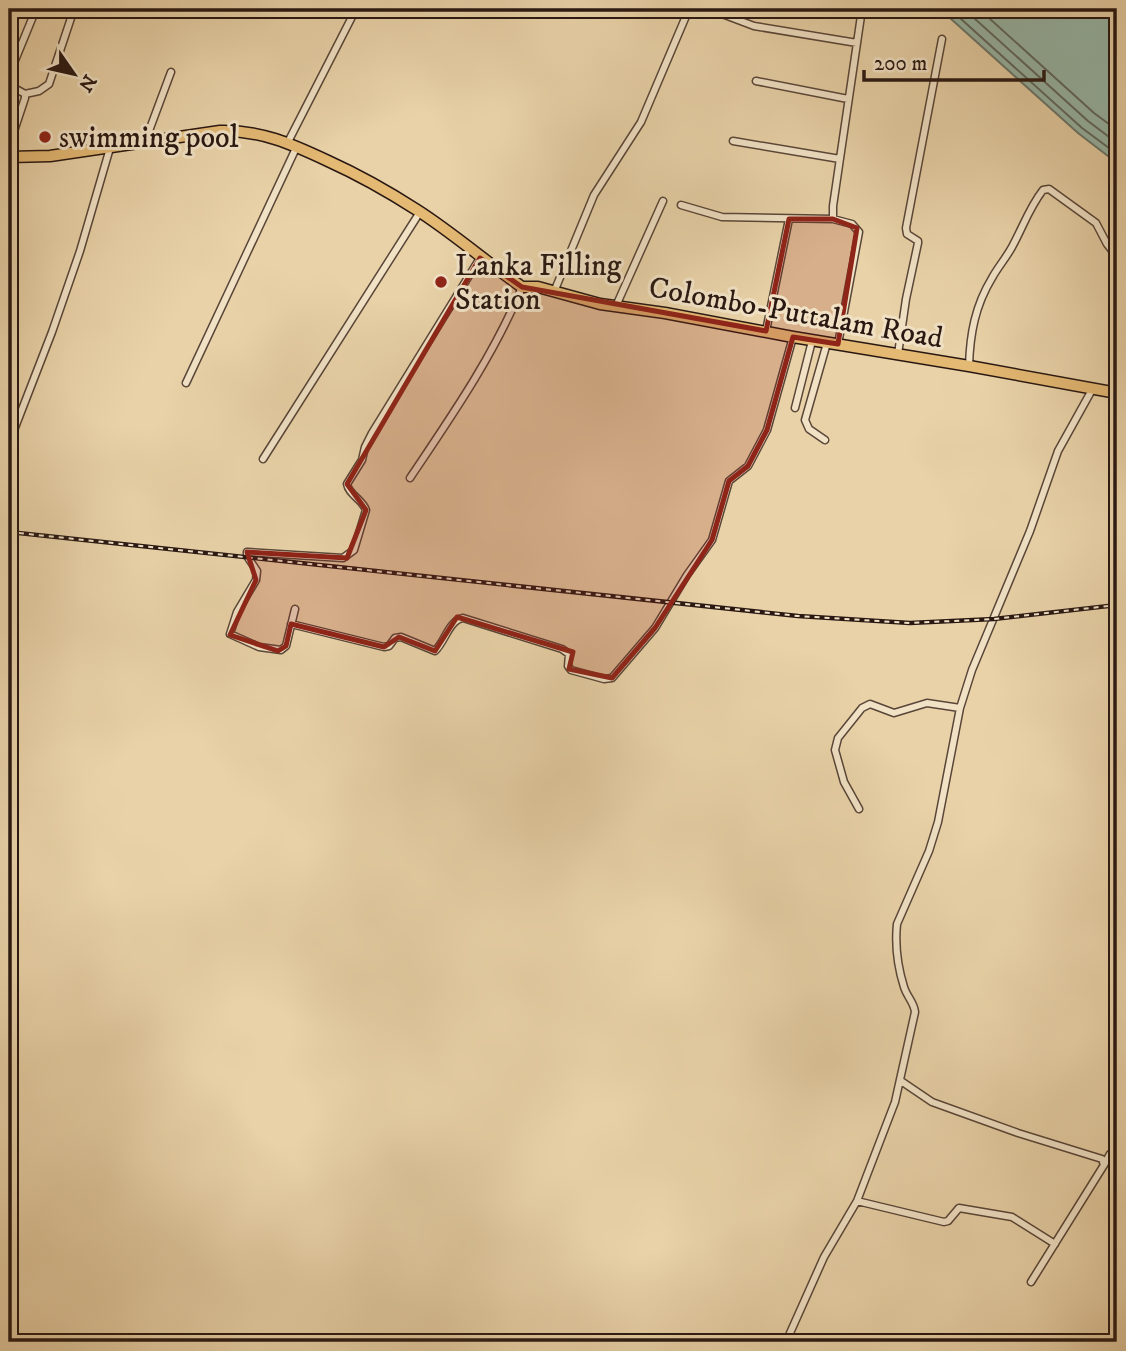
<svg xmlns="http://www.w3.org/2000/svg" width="1126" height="1351" font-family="'IM FELL DW Pica',serif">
<rect width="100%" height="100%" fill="#e9d2a8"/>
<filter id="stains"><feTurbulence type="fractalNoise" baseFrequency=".00286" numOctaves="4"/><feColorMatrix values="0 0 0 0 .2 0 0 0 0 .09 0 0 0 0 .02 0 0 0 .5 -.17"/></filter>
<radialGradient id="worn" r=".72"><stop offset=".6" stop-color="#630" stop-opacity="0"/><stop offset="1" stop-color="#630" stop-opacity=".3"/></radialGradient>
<path fill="#97b8a9" stroke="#6b786d" stroke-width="2" d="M940 9H1117V163L1078 133Z"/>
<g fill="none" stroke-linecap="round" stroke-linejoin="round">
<path stroke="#60685e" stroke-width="2" d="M950 9 1082 128 1117 154
M964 9 1088 121 1117 143
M979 9 1094 113 1117 130"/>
<g stroke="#594638" stroke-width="9">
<path id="street" d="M709 9 754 26 857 43
M9 75 36 9
M756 81 848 99
M9 85 25 94V98L9 146
M25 94 39 91 49 84 74 9
M150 140 149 131 171 72
M733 141 840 159
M288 142 356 9
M681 205 722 217 833 219
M554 292 594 195 641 122 689 9
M616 306 663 201
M766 331 789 219
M838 344 859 232 852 224 833 219V206L862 9
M898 354 906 299 918 243V241L907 234 906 228 942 39
M969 366C970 334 975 306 992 278 998 267 1006 258 1012 247 1023 227 1029 208 1043 190L1049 189 1096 223 1107 244 1117 257
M186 383 297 146
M795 408 812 341
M825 440 809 429 805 420 827 343
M9 443 52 332 80 251 110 148
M263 459 420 212
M410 478C451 417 494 355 522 287
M295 609 286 646 281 650 259 647 230 634 237 612 256 580 257 571 247 556V552L343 558 354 550 366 510C362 499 349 495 347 484L362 460 365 447 372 433 480 258
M291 624 384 647 389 646 395 638 401 637 435 651C445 642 449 620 463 618L562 649 569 654 568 666 571 670 604 679 612 678 655 628 687 575 712 540 729 481 748 466 767 430 793 337
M859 809 844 782 835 750 838 738 862 708 870 704 894 713 927 703 960 708
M901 1081 932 1102 1018 1133 1102 1159 1104 1165 1031 1282
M1104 1165 1110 1154 1117 1153
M857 1201 944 1222 948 1221 959 1208 1012 1217 1055 1244
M786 1342 824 1257 857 1201 895 1102 915 1012C914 1002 907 997 904 987 898 968 895 944 897 924L929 851 938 822 960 708 972 670 1030 531 1058 451 1093 388"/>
</g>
<g stroke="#291812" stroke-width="13">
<path id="highway" d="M9 157 50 156 220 131C261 130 292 144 328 161 359 175 389 192 417 210 453 233 486 262 522 287H538L600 304 665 313 793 337 969 366 1117 393"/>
</g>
<use href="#street" stroke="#f1e2c6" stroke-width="6"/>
<use href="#highway" stroke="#e4b974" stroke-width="10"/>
<g stroke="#291812" stroke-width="4.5">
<path id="rail" d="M9 532 798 616 910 623 994 619 1117 605"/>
</g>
<use href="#rail" stroke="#f1e2c6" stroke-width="2" stroke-dasharray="5" stroke-linecap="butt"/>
</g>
<path fill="#8f2418" fill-opacity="0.2" stroke="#8f2418" stroke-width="5" stroke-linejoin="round" d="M789 219H833L857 228 838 344 793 337 767 430 748 466 729 481 712 540 655 628 612 678 569 669 573 652 457 617 435 651 399 637 384 647 291 624 286 646 278 651 230 635 256 580 247 552 347 558 366 510 347 484 480 258 522 287 766 331Z"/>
<g fill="#8f2418" stroke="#f1e2c6" stroke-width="2.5">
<circle cx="45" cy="137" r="7"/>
<circle cx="441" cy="282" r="7"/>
</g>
<g text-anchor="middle" stroke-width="6" stroke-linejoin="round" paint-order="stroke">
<g font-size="30" fill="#291812" stroke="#f1e2c6" text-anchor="start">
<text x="59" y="147">swimming pool</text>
<text x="455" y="275">Lanka Filling<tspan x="455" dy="34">Station</tspan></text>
</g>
<g font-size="30" fill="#291812" stroke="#f1e2c6">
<text transform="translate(796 312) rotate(10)" y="10">Colombo-Puttalam Road</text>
</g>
</g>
<rect width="1126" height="1351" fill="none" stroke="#e9d2a8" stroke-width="35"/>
<rect x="10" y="10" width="1105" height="1330" fill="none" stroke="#291812" stroke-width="3.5"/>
<rect x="18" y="18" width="1091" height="1316" fill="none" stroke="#291812" stroke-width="2"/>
<g transform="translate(74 74) rotate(124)" stroke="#f1e2c6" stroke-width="5" paint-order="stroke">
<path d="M0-5L12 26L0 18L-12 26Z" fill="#291812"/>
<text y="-10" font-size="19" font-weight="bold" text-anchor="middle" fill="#291812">N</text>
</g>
<path d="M864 70v10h180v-10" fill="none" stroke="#291812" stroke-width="3.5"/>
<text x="874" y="70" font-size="21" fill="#291812" stroke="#f1e2c6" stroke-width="5" paint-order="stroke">200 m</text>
<rect width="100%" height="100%" filter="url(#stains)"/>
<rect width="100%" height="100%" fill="url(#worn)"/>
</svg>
